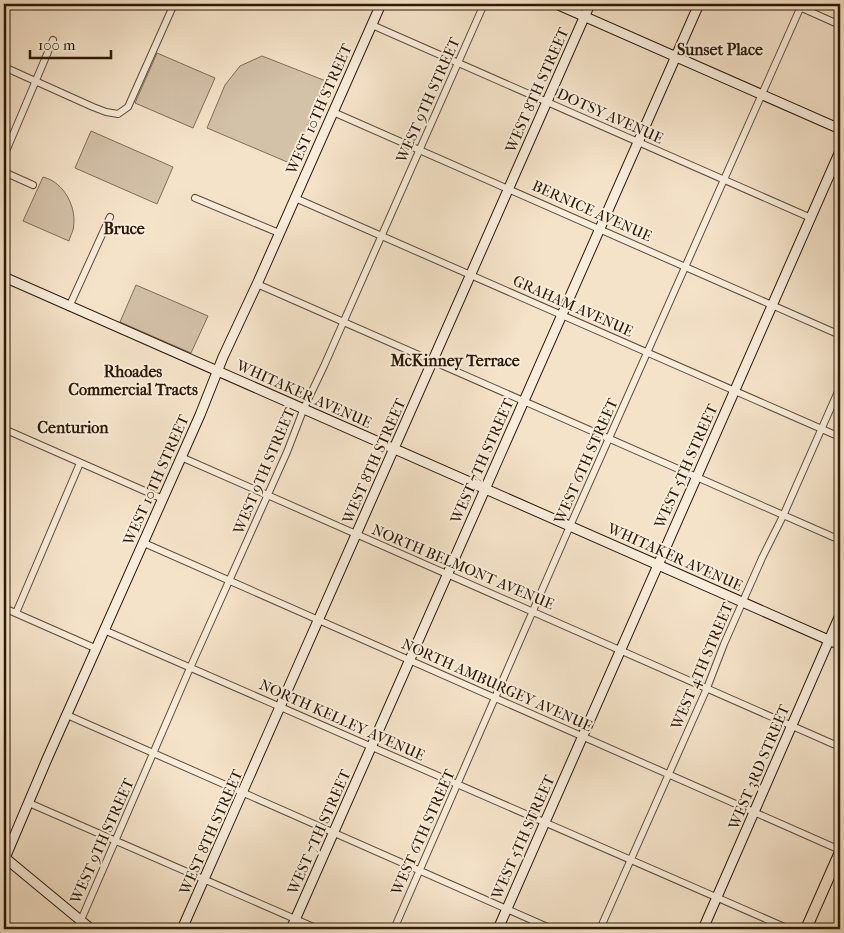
<svg xmlns="http://www.w3.org/2000/svg" width="844" height="933" font-family="'IM FELL French Canon',serif">
<rect width="100%" height="100%" fill="#f5e3c9"/>
<filter id="stains"><feTurbulence type="fractalNoise" baseFrequency=".004" numOctaves="4"/><feColorMatrix values="0 0 0 0 .2 0 0 0 0 .09 0 0 0 0 .02 0 0 0 .5 -.17"/></filter>
<radialGradient id="worn" r=".72"><stop offset=".6" stop-color="#630" stop-opacity="0"/><stop offset="1" stop-color="#630" stop-opacity=".3"/></radialGradient>
<path fill="#d3c1a8" stroke="#806d56" d="M157 53 215 78 193 128 135 103Z
M262 56 326 81 292 164 207 128 225 85 240 66Z
M91 131 173 167 157 204 75 168Z
M43 177C64 182 78 208 73 230 72 233 70 237 69 241L23 221Z
M136 285 208 316 191 353 120 322Z"/>
<g fill="none" stroke-linecap="round" stroke-linejoin="round">
<g stroke="#5e4c36" stroke-width="8">
<path id="street" d="M793 4 840 25
M372 25 811 218
M4 67 93 107 106 112 118 114 128 107 174 4
M333 112 840 335
M4 156 53 40
M4 172 33 185
M195 198 279 233
M295 198 840 437
M257 284 840 540
M69 307 110 217
M4 429 163 499
M181 457 840 747
M144 543 840 850
M4 608 97 649
M16 613 80 463
M104 630 789 929
M67 715 552 929
M29 803 318 929
M81 920 190 668 287 452 304 408 324 366 484 4
M394 929 570 526 802 4
M600 929 707 688 724 644 762 558 783 516 840 387"/>
</g>
<g stroke="#2c1905" stroke-width="11">
<path id="secondary" d="M556 4 840 129
M4 277 840 645
M4 857 91 929
M5 858 47 759 200 415 223 357 258 282 381 4
M182 929 590 4
M291 929 699 4
M498 929 840 151
M703 929 840 615"/>
</g>
<g stroke="#2c1905" stroke-width="12">
<path id="primary" d="M806 929 840 852"/>
</g>
<use href="#street" stroke="#f8eddc" stroke-width="6"/>
<use href="#secondary" stroke="#f8eddc" stroke-width="9"/>
<use href="#primary" stroke="#f5e3c9" stroke-width="10"/>
</g>
<g text-anchor="middle" stroke-width="4" stroke-linejoin="round" paint-order="stroke">
<g font-size="15" fill="#2c1905" stroke="#f8eddc">
<text transform="translate(537 90) rotate(-66)" y="5">WEST 8TH STREET</text>
<text transform="translate(428 100) rotate(-66)" y="5">WEST 9TH STREET</text>
<text transform="translate(319 109) rotate(-66)" y="5">WEST 10TH STREET</text>
<text transform="translate(610 116) rotate(24)" y="5">DOTSY AVENUE</text>
<text transform="translate(592 211) rotate(24)" y="5">BERNICE AVENUE</text>
<text transform="translate(573 306) rotate(24)" y="5">GRAHAM AVENUE</text>
<text transform="translate(304 394) rotate(24)" y="5">WHITAKER AVENUE</text>
<text transform="translate(374 461) rotate(-66)" y="5">WEST 8TH STREET</text>
<text transform="translate(482 461) rotate(-66)" y="5">WEST 7TH STREET</text>
<text transform="translate(586 461) rotate(-66)" y="5">WEST 6TH STREET</text>
<text transform="translate(686 466) rotate(-66)" y="5">WEST 5TH STREET</text>
<text transform="translate(264 471) rotate(-67)" y="5">WEST 9TH STREET</text>
<text transform="translate(156 480) rotate(-66)" y="5">WEST 10TH STREET</text>
<text transform="translate(675 557) rotate(24)" y="5">WHITAKER AVENUE</text>
<text transform="translate(463 567) rotate(23)" y="5">NORTH BELMONT AVENUE</text>
<text transform="translate(702 666) rotate(-67)" y="5">WEST 4TH STREET</text>
<text transform="translate(497 685) rotate(24)" y="5">NORTH AMBURGEY AVENUE</text>
<text transform="translate(342 720) rotate(24)" y="5">NORTH KELLEY AVENUE</text>
<text transform="translate(759 767) rotate(-67)" y="5">WEST 3RD STREET</text>
<text transform="translate(211 832) rotate(-66)" y="5">WEST 8TH STREET</text>
<text transform="translate(319 832) rotate(-66)" y="5">WEST 7TH STREET</text>
<text transform="translate(423 832) rotate(-66)" y="5">WEST 6TH STREET</text>
<text transform="translate(523 837) rotate(-66)" y="5">WEST 5TH STREET</text>
<text transform="translate(102 841) rotate(-66)" y="5">WEST 9TH STREET</text>
</g>
<g font-size="16" font-weight="bold" fill="#2c1905" stroke="#f8eddc">
<text x="720" y="55">Sunset Place</text>
<text x="124" y="234">Bruce</text>
<text x="455" y="366">McKinney Terrace</text>
<text x="133" y="377">Rhoades<tspan x="133" dy="18">Commercial Tracts</tspan></text>
<text x="73" y="433">Centurion</text>
</g>
</g>
<rect width="844" height="933" fill="none" stroke="#f5e3c9" stroke-width="20"/>
<rect x="5" y="5" width="834" height="923" fill="none" stroke="#2c1905" stroke-width="2.5"/>
<rect x="10" y="10" width="824" height="913" fill="none" stroke="#2c1905"/>
<path d="M30 50v8h81v-8" fill="none" stroke="#2c1905" stroke-width="2.5"/>
<text x="38" y="50" font-size="15" fill="#2c1905" stroke="#f8eddc" stroke-width="4" paint-order="stroke">100 m</text>
<rect width="100%" height="100%" filter="url(#stains)"/>
<rect width="100%" height="100%" fill="url(#worn)"/>
</svg>
